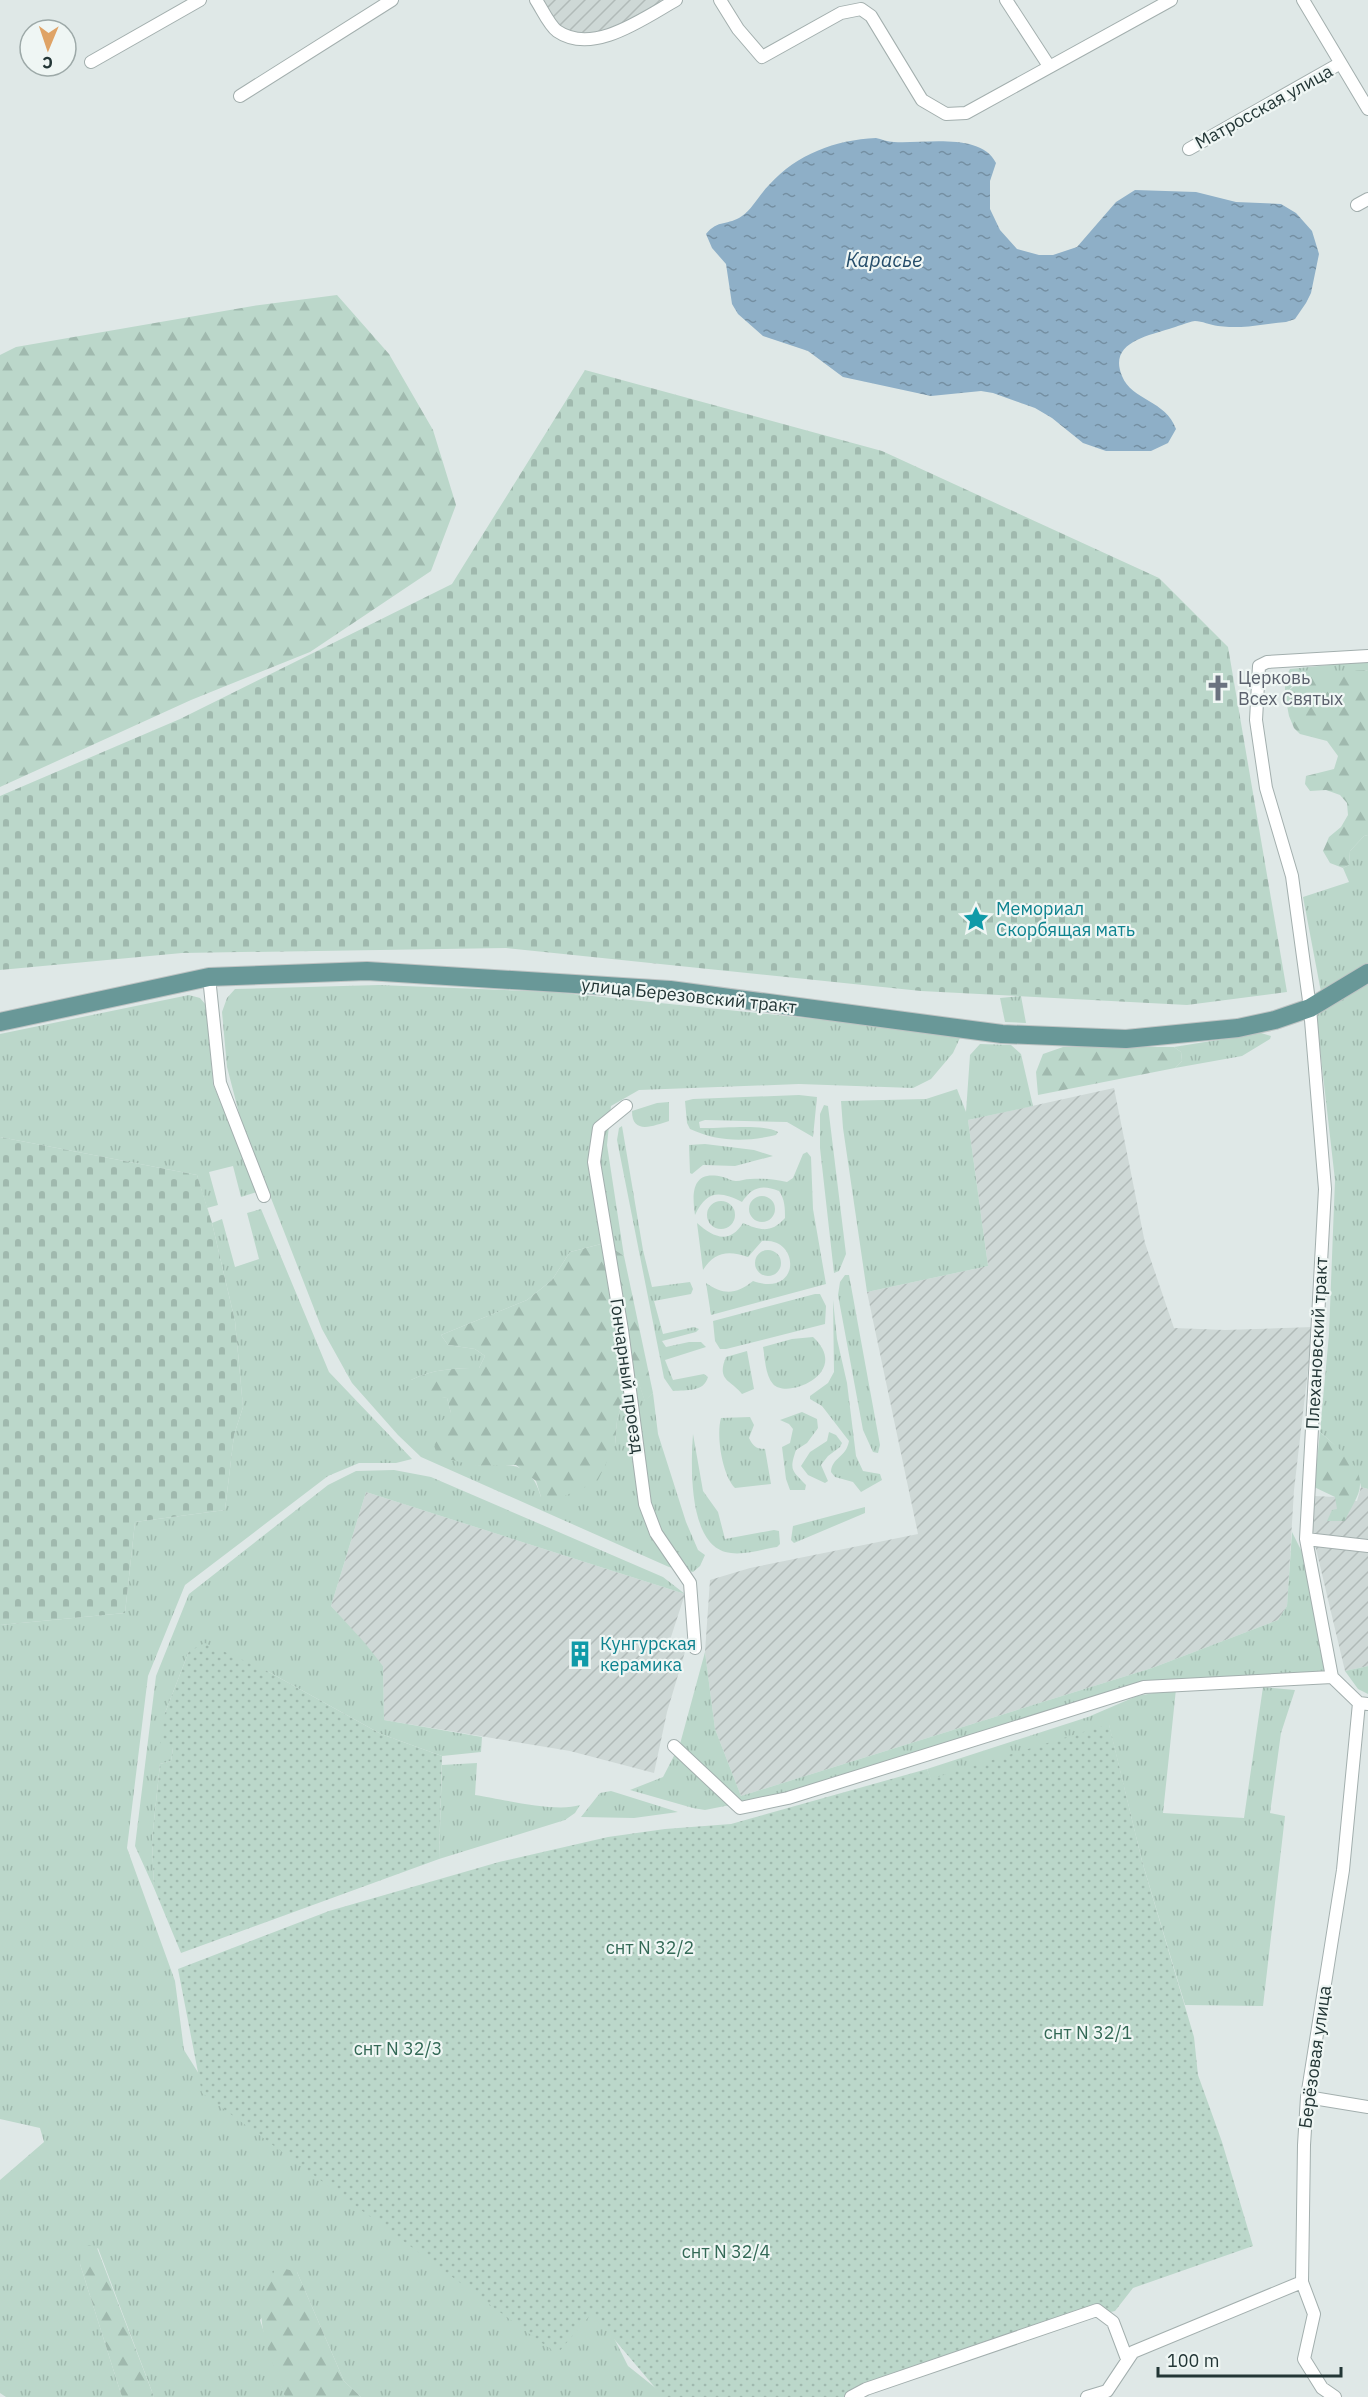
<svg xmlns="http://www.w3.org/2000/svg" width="1368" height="2397" font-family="'IBM Plex Sans',sans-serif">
<defs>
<pattern id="industrial-furrows" width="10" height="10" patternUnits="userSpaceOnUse" patternTransform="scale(1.5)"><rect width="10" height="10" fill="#ced8d6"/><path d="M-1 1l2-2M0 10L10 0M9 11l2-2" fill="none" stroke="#b1bab8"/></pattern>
<pattern id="grass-tufts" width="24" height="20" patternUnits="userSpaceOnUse" patternTransform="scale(1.5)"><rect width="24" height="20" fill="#bbd7ca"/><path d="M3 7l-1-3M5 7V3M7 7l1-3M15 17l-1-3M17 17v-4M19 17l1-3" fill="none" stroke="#a0b9ae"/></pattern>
<pattern id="forest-firs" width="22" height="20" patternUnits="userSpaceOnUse" patternTransform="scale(1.5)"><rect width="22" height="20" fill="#bbd7ca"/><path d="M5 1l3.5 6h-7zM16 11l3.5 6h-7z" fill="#a0b9ae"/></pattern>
<pattern id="cemetery-stones" width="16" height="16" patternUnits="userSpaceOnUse" patternTransform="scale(1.5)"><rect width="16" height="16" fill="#bbd7ca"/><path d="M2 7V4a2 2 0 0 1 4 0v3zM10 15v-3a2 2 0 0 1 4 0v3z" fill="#a0b9ae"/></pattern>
<pattern id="garden-dots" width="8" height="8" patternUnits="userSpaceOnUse" patternTransform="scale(1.5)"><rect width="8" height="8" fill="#bbd7ca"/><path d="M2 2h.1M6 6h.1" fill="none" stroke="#a0b9ae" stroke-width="1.8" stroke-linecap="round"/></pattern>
<pattern id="water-ripples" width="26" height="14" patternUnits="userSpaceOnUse" patternTransform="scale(1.5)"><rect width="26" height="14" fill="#8eafc7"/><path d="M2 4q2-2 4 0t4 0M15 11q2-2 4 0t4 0" fill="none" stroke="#748fa2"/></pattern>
</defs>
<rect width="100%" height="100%" fill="#dfe8e7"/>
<path fill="url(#industrial-furrows)" d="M539 0H669L611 32 580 36 557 29Z
M1114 1088 1145 1243 1174 1328 1225 1330 1313 1327 1294 1490 1287 1606 1278 1620 1152 1668 741 1796 715 1729 705 1652 710 1580 750 1568 918 1534 867 1292 988 1266 968 1120Z
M1361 1487 1368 1489V1666L1345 1671 1312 1532 1314 1496 1335 1497 1357 1501Z
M366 1492 685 1594 670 1640 687 1645 667 1712 654 1773 570 1751 384 1720 383 1666 331 1606Z"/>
<path fill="url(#grass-tufts)" d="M1368 661V671L1364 670 1293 685 1285 695V679L1290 669Z
M1368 835V963L1321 992 1303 897 1349 882 1343 868 1349 865 1350 851 1364 836Z
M1368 977V1489L1361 1487C1358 1465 1337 1447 1320 1432L1329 1334 1335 1180 1316 1014Z
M379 985 554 992 951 1033 960 1038 953 1053 931 1079 913 1088 799 1084 639 1090 611 1106 607 1145 624 1256 605 1243 570 1252 552 1280 527 1300 441 1335 448 1345 475 1349 485 1356 479 1368C455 1368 433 1369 411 1380L432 1395 447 1398 451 1413 476 1466C509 1465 530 1459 541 1497L615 1445 617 1421 628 1379 636 1374 645 1401 653 1393 658 1434 686 1522 698 1550 705 1555 700 1566 693 1572 669 1567 421 1457 398 1435 352 1383 322 1329 241 1121 227 1067 222 1012 227 998 235 989Z
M189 995 200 998 206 1005 213 1084 257 1192 241 1197 233 1166 209 1172 218 1205 207 1208 197 1175 0 1137V1034Z
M1021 996 1026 1023 1005 1022 1000 998Z
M1261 1033 1271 1036 1270 1039 1242 1056 1175 1068 1182 1061 1181 1052 1174 1047Z
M980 1044 1011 1045 1021 1054 1033 1106 968 1120 988 1266 867 1292 843 1128 841 1101 926 1099 957 1089 966 1112 970 1055Z
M799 1095 817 1097 813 1137 787 1122 705 1120 699 1122 700 1128C718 1129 763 1123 778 1132L776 1135C746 1142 718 1142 690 1129L687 1123 685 1101 693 1099Z
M669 1102V1121C653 1126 632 1135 632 1111L657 1103Z
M824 1105 828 1106 846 1254 839 1271 834 1273 820 1148V1114Z
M622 1126 643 1250 652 1287 690 1282 693 1289 691 1294 654 1301 663 1334 694 1327 699 1329 696 1332 662 1341 666 1347 689 1342H701L706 1347 665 1360 673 1380 704 1374 708 1377C704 1392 687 1390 673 1391L664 1378 617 1140 619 1128Z
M705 1144 754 1150 773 1156 735 1166 703 1165 692 1174 690 1173 689 1145Z
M807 1152 811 1157 813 1209 826 1284 711 1315 706 1283C723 1295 736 1295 753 1281 801 1298 801 1237 762 1241L748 1257C728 1250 714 1252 703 1270L697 1223C713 1237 729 1245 743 1223 759 1230 771 1234 785 1218 785 1208 785 1200 779 1191 762 1184 752 1187 742 1202 720 1191 707 1190 695 1215 692 1194 691 1169 723 1177 728 1178 731 1181 736 1181 741 1181 745 1179 750 1179 763 1178 775 1179 787 1182L793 1178 803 1154Z
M749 1209a13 13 0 1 1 26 0a13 13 0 1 1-26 0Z
M707 1215a14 14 0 1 1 28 0a14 14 0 1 1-28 0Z
M261 1209 329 1372 412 1459 396 1463H359L328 1476 185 1585 148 1676 127 1848 175 1981 184 2050 209 2090 598 2306 628 2366 667 2397H361L344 2381 297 2272 260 2320 285 2397H154L98 2248 80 2264 122 2397H6L0 2393V2180L44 2142 40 2128 0 2119V1625L125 1613 135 1522 225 1510 234 1435 243 1407 235 1321 212 1223 222 1219 235 1267 259 1259 247 1213Z
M755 1263a13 13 0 1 1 26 0a13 13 0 1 1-26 0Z
M845 1275H849L880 1445 878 1453 873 1452 863 1430 838 1295 840 1282Z
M815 1294H820L826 1306 825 1324 726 1349H720L715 1341 713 1321Z
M833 1300 837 1339 847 1383 856 1456 863 1471 880 1474 882 1480 861 1492 853 1482 835 1477 831 1472C832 1457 846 1458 849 1441L822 1406 810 1399V1396L828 1383 834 1372Z
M813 1337C852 1373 787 1400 773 1384 765 1375 765 1357 763 1347L792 1339Z
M747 1351 754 1389 742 1394C731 1380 716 1381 726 1357Z
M802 1412 817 1419 818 1428 807 1443 796 1450C789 1471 792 1470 806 1485L805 1490H790L786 1479 782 1447 790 1443 793 1429 789 1424 780 1420Z
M750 1417 754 1425 749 1438C753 1446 756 1449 765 1449L771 1484 735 1488C722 1475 716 1435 721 1418Z
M829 1432 836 1435 842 1443 840 1447 828 1456 821 1465 828 1481 825 1483 808 1475 801 1466 810 1452 827 1441Z
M693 1434 703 1491 718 1512 725 1539 774 1530 779 1531 780 1544 777 1547C763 1549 745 1555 731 1553 687 1549 691 1463 693 1434Z
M394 1470 431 1477 663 1577 685 1594 366 1492 331 1606 364 1642 383 1666 384 1720 482 1737 481 1752 442 1756 381 1734 267 1671 189 1651 165 1713 173 1748 171 1761 160 1764 152 1840 154 1888 135 1846 156 1676 189 1594 328 1485 356 1471Z
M865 1507V1513L794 1543 791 1540 793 1526Z
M1292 1532 1304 1556 1326 1672 1140 1683 784 1794 740 1804 680 1744 705 1652 715 1729 741 1796 1152 1668 1278 1620 1287 1606Z
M1368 1666V1694L1358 1689 1345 1671Z
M1263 1687 1295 1690 1281 1733 1270 1813 1285 1816 1263 2006 1185 2005 1142 1861 1109 1725 931 1780 927 1769 1088 1717 1137 1696 1176 1689 1163 1813 1244 1818Z
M676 1752 730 1805 705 1810 693 1808 630 1790 663 1777Z
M477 1763 475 1795C502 1799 556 1813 580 1805L575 1813 565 1820 439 1859 442 1765Z
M611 1791 678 1812 634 1818 581 1817 600 1793Z"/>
<path fill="url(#forest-firs)" d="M337 295 389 354 433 430 456 505 431 571 310 652 191 700 0 787V355L16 347 253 306Z
M1364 670 1368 671V835L1364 836 1350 851 1349 865 1343 868 1330 863 1323 851 1329 837 1341 827 1348 815 1347 803 1340 795 1326 790 1310 791 1305 784 1306 776 1334 769 1338 756 1327 741 1300 734 1294 728 1289 716 1285 695C1303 672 1337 672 1364 670Z
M1063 1047H1174L1181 1052 1182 1061 1175 1068 1038 1095 1036 1072 1043 1054Z
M605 1243 624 1256 653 1393 645 1402 636 1375 628 1379 617 1421 615 1445 597 1482 553 1501 541 1497 536 1481 516 1465 476 1466 440 1457 434 1444 438 1424 451 1413 447 1398 411 1394V1380C433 1369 455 1368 479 1368L485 1356 475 1349 448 1345 441 1335 527 1300 552 1280 570 1252Z
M1320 1432C1334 1445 1362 1464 1360 1485 1360 1496 1349 1510 1345 1521H1327L1332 1510 1337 1509 1335 1497 1314 1487Z
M89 2245 97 2248 154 2397H122L80 2264 82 2249Z
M278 2267 297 2272 344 2381 361 2397H285C270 2354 244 2306 278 2267Z"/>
<path fill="url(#cemetery-stones)" d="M585 370 882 451 1159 578 1228 647 1287 992 1187 1005 921 991 506 948 182 953 0 970V796L180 719 452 584Z
M0 1137 197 1175 212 1223 235 1321 243 1407 234 1435 225 1510 135 1522 125 1613 0 1625Z"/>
<path fill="url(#garden-dots)" d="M205 1643 267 1671 381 1734 442 1756 439 1859 181 1953 154 1888 152 1840 160 1764 171 1761 173 1748 160 1743 165 1713 189 1651Z
M1109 1724 1142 1861 1194 2037 1198 2075 1222 2142 1253 2246 1133 2288 1115 2311 1096 2315 857 2397H663L592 2313 557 2354 202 2093 178 1969 329 1911 499 1862 608 1837 665 1829 731 1824 927 1769 931 1779Z"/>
<path fill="url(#water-ripples)" d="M876 138C881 139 888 142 894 142 923 144 981 132 996 163L990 181V209L1000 230 1017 249 1039 255H1053L1077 247 1116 202 1135 190 1196 192 1236 202 1281 204 1296 213 1312 231 1319 254 1311 293 1306 303 1295 319 1286 322C1271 323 1256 326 1241 327 1233 327 1225 327 1218 326 1210 325 1202 321 1195 321 1187 322 1177 327 1169 329 1147 336 1108 343 1122 376 1132 401 1166 400 1176 429L1168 443 1151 451H1106L1083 443 1052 418 1035 408 993 393 981 391 931 396 843 377 808 351 763 336 738 314 732 304 726 264 712 248 706 234C718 219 728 226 742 216 752 209 760 194 769 185 797 154 835 140 876 138Z"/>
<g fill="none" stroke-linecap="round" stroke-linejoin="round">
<g stroke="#a3afae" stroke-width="14">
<path id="minor" d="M536 0C542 9 549 25 557 31 593 56 644 18 676 0
M720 0 738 29 762 57 841 13 861 9 871 16 922 100 946 114 966 113 1171 0
M1006 0 1049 66
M1303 0 1368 109
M91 62 200 0
M240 96 392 0
M1189 149 1339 64
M1357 205 1368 199
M209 977 220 1083 264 1196
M626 1106 599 1128 594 1162 622 1330 645 1504 656 1533 690 1583 695 1648
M1306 1539 1368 1546
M1332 1677 1306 1539 1325 1189 1310 1008 1292 876 1266 788 1256 720 1259 666 1267 662 1368 656
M674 1746 740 1808 788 1798 1144 1687 1332 1677 1359 1703 1368 1704
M1307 2097 1368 2107
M851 2397 866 2389 1097 2310 1113 2322 1127 2359
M1087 2397 1107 2391 1133 2352 1302 2282
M1335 2397 1322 2388 1304 2359 1314 2314 1302 2282 1304 2145 1307 2097 1343 1870 1359 1703"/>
</g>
<g stroke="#bdc3c3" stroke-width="20">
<path id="primary" d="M0 1022 209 977 367 971 670 990 1002 1034 1126 1039 1238 1028 1275 1020 1310 1008 1368 973"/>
</g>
<use href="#minor" stroke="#fff" stroke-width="12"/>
<use href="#primary" stroke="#699898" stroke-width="18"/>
</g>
<defs>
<g id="church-bare" transform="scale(2.07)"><path d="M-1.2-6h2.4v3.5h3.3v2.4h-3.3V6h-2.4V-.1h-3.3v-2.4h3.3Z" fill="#6b7280" stroke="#eff6f4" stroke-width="2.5" paint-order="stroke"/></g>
<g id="sight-bare" transform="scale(2.07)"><path d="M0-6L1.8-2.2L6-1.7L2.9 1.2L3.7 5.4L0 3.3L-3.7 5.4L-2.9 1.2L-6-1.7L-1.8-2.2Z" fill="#0f9aa8" stroke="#eff6f4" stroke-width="2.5" paint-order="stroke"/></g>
<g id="building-bare" transform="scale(2.07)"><path d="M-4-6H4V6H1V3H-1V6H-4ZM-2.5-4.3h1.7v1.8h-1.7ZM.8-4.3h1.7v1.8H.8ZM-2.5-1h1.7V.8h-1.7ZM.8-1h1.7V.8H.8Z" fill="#0f9aa8" stroke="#eff6f4" stroke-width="2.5" paint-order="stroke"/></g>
</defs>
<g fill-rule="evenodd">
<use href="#church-bare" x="1218" y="688"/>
<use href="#sight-bare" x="976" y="919"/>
<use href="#building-bare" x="580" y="1654"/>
</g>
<g text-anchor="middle" stroke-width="4.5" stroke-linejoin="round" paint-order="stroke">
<g font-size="18" fill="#233636" stroke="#eff6f4">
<text transform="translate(1264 107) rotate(-29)" y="6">Матросская улица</text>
<text transform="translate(689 996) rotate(6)" y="6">улица Березовский тракт</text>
<text transform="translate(1317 1343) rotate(-87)" y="6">Плехановский тракт</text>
<text transform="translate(627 1376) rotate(82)" y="6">Гончарный проезд</text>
<text transform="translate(1315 2057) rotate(-82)" y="6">Берёзовая улица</text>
</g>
<g font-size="18" fill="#5b616d" stroke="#eff6f4" text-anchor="start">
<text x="1238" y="684">Церковь<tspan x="1238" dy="21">Всех Святых</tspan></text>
</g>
<g font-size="18" fill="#0d838f" stroke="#eff6f4" text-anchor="start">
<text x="996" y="915">Мемориал<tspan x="996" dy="21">Скорбящая мать</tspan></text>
<text x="600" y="1650">Кунгурская<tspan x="600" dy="21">керамика</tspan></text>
</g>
<g font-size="18" fill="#326855" stroke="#eff6f4">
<text x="650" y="1954">снт N 32/2</text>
<text x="1088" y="2039">снт N 32/1</text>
<text x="398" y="2055">снт N 32/3</text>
<text x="726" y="2258">снт N 32/4</text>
</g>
<g font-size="20" font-style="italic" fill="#254d6a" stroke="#eff6f4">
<text x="884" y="267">Карасье</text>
</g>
</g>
<g transform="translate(48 48) rotate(182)"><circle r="28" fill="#eff6f4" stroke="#9da9a8" stroke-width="1.5"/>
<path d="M0-4.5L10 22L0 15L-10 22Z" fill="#dfa366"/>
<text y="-9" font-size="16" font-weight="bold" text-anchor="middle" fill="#233636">С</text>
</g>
<path d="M1158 2367v9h183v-9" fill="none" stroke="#233636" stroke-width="3"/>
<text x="1167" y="2367" font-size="18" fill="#233636" stroke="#eff6f4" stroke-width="4.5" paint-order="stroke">100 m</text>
</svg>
